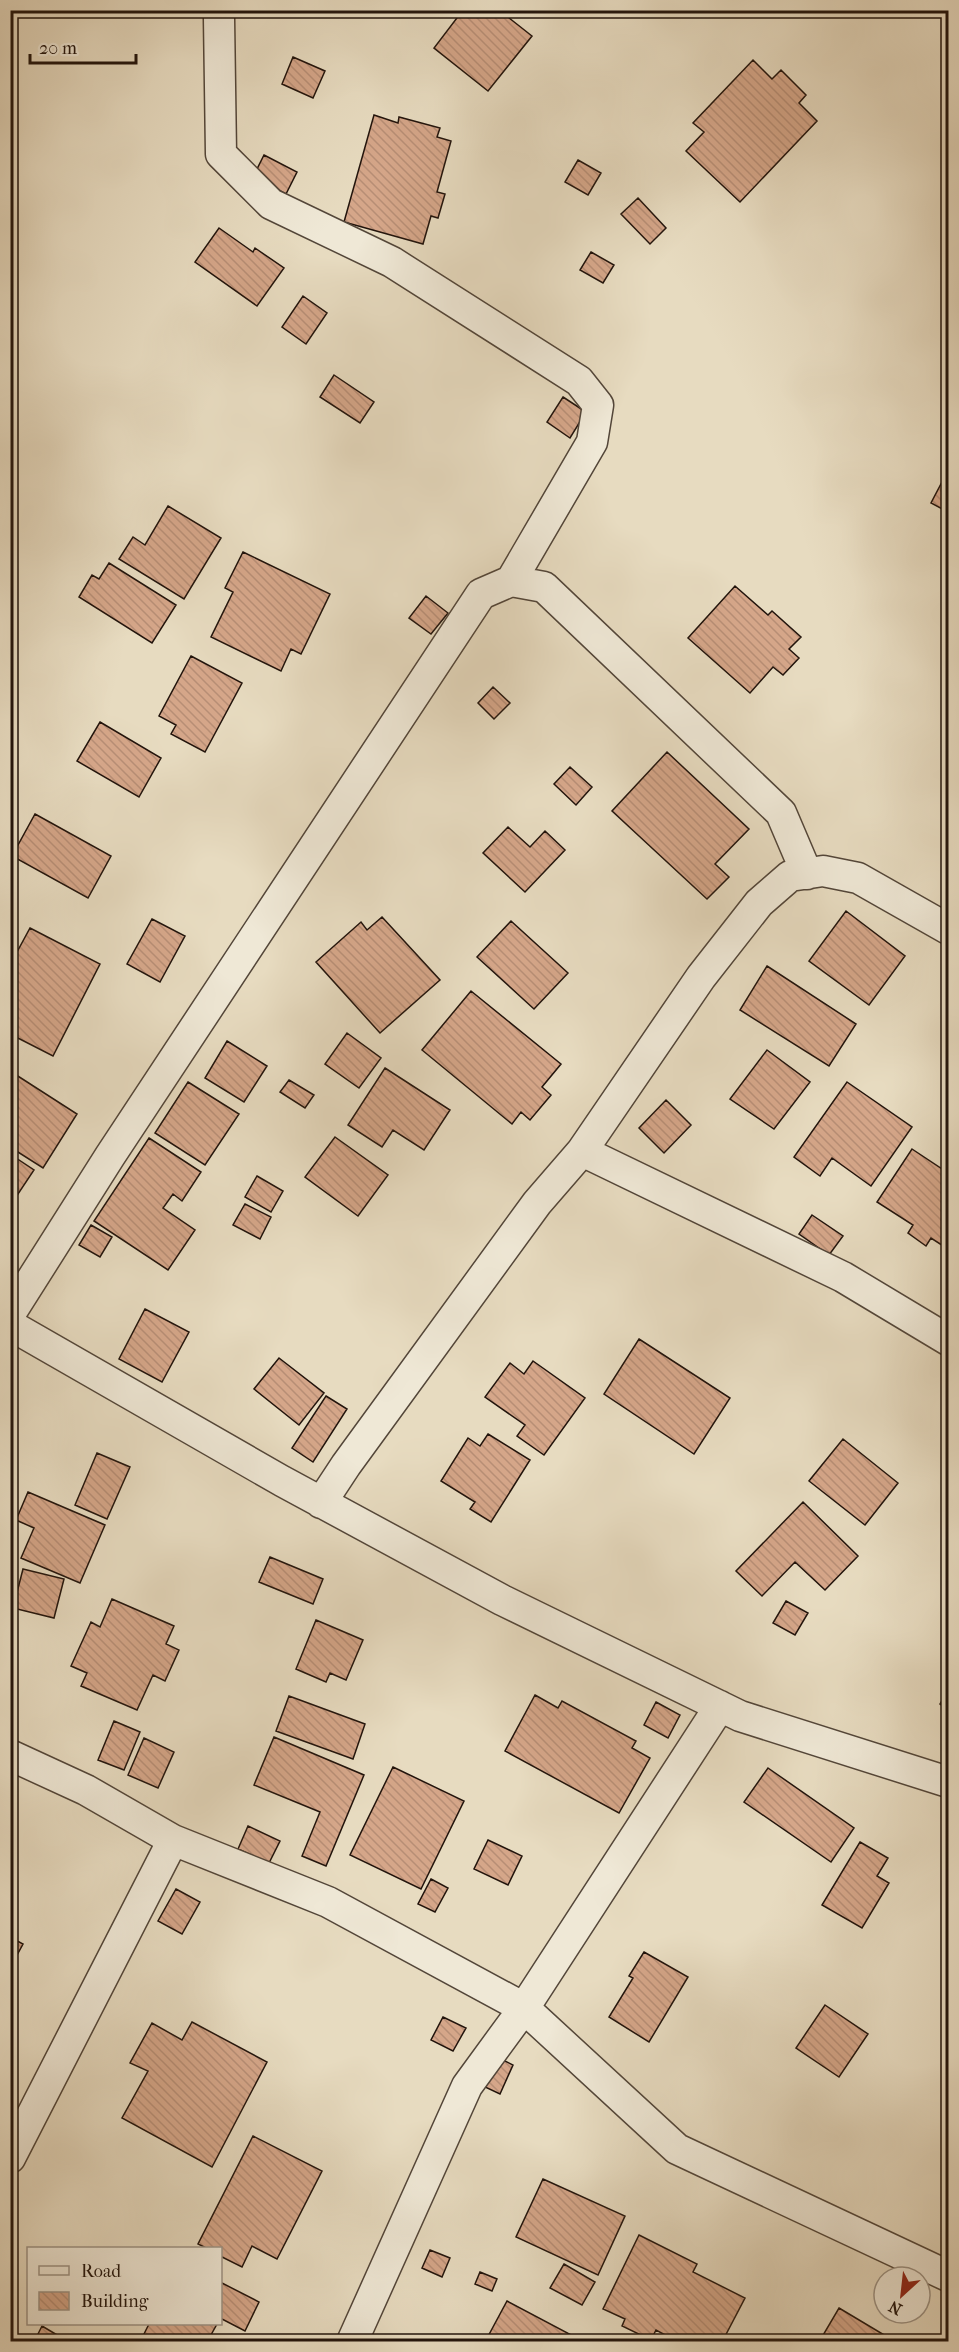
<svg xmlns="http://www.w3.org/2000/svg" width="959" height="2352" font-family="'IM FELL French Canon',serif">
<defs>
<pattern id="building-back-hatch" width="6" height="6" patternUnits="userSpaceOnUse" patternTransform="scale(1.5)"><rect width="6" height="6" fill="#d5a689"/><path d="M-1 5l2 2M0 0l6 6M5-1l2 2" fill="none" stroke="#b78e75"/></pattern>
</defs>
<rect width="100%" height="100%" fill="#e7dbc0"/>
<filter id="stains"><feTurbulence type="fractalNoise" baseFrequency=".00333" numOctaves="4"/><feColorMatrix values="0 0 0 0 .2 0 0 0 0 .09 0 0 0 0 .02 0 0 0 .5 -.17"/></filter>
<radialGradient id="worn" r=".72"><stop offset=".6" stop-color="#630" stop-opacity="0"/><stop offset="1" stop-color="#630" stop-opacity=".3"/></radialGradient>
<path fill="url(#building-back-hatch)" stroke="#22140c" stroke-width="1.5" d="M463 10H499L532 36 488 91 434 48Z
M293 57 325 71 313 98 282 84Z
M753 60 772 79 781 70 806 95 799 103 817 121 740 202 686 151 704 132 693 123Z
M374 115 398 123 399 117 440 128 437 137 451 141 437 192 445 194 438 218 431 216 423 244 344 222Z
M264 155 297 172 286 194 253 177Z
M578 160 601 173 588 195 565 182Z
M638 198 666 228 650 244 621 214Z
M219 228 253 252 255 248 284 268 257 306 195 262Z
M591 252 614 265 603 283 580 270Z
M303 296 327 313 306 344 282 327Z
M334 375 374 402 360 423 320 397Z
M563 397 586 412 570 438 547 422Z
M943 480 948 483V512L931 503Z
M168 506 221 538 184 599 119 559 133 537 145 545Z
M243 552 330 594 301 654 291 649 281 671 211 637 233 592 225 588Z
M109 563 176 605 152 643 79 597 92 575 99 579Z
M735 586 768 615 772 611 801 637 789 649 799 658 783 675 773 667 750 693 688 638Z
M426 596 448 613 431 634 409 618Z
M191 656 242 683 205 752 171 734 176 725 159 716Z
M493 687 510 703 494 719 478 703Z
M100 722 161 758 139 797 77 761Z
M667 752 749 829 715 864 729 877 707 899 612 811Z
M570 767 592 787 576 805 554 784Z
M35 814 111 856 88 898 12 856Z
M508 827 530 847 545 831 565 850 525 892 483 853Z
M846 911 905 956 869 1005 809 961Z
M382 917 440 980 380 1033 316 962 361 922 367 930Z
M152 919 185 936 160 982 127 964Z
M511 921 568 973 534 1009 477 957Z
M30 928 100 964 53 1056 10 1034V965Z
M767 966 856 1024 829 1066 740 1010Z
M471 991 561 1064 542 1087 551 1095 530 1120 521 1112 512 1124 422 1050Z
M347 1033 381 1058 359 1088 325 1064Z
M227 1041 267 1066 244 1102 205 1078Z
M767 1050 810 1082 774 1129 730 1099Z
M385 1068 450 1110 424 1150 393 1130 382 1147 348 1125Z
M10 1071 77 1114 43 1168 10 1147Z
M289 1080 314 1095 305 1108 280 1092Z
M188 1082 239 1114 205 1165 155 1133Z
M847 1082 912 1127 871 1186 832 1158 820 1176 794 1157Z
M666 1100 691 1125 664 1153 639 1128Z
M335 1137 388 1175 358 1216 305 1177Z
M149 1138 201 1172 182 1201 173 1194 163 1208 195 1230 168 1270 94 1221Z
M912 1149 948 1173V1249L931 1238 926 1246 908 1233 913 1225 877 1202Z
M10 1154 34 1170 10 1206Z
M257 1176 283 1191 271 1212 245 1197Z
M245 1204 271 1217 260 1239 233 1225Z
M812 1215 843 1236 829 1255 799 1234Z
M91 1225 112 1237 100 1257 79 1245Z
M145 1309 189 1332 162 1382 119 1359Z
M639 1339 730 1398 694 1454 604 1394Z
M279 1358 324 1393 299 1425 254 1389Z
M533 1361 585 1398 544 1455 517 1436 525 1425 485 1397 510 1363 524 1374Z
M326 1396 347 1409 313 1462 292 1448Z
M488 1434 530 1460 491 1522 470 1509 475 1502 441 1481 468 1438 480 1446Z
M843 1439 898 1483 865 1525 809 1481Z
M97 1453 130 1467 107 1519 75 1505Z
M28 1492 105 1525 80 1583 21 1558 34 1528 16 1520Z
M803 1502 858 1556 825 1590 795 1562 762 1596 736 1571Z
M270 1557 323 1579 313 1604 259 1582Z
M23 1569 64 1579 54 1618 13 1608Z
M112 1599 174 1626 166 1644 179 1650 165 1681 153 1675 137 1710 81 1686 87 1673 71 1666 91 1622 100 1627Z
M786 1601 808 1613 795 1635 773 1623Z
M316 1620 363 1640 346 1680 330 1673 326 1682 296 1669Z
M948 1690V1710L940 1704Z
M535 1695 558 1708 562 1701 636 1741 632 1748 650 1758 619 1813 505 1751Z
M289 1696 365 1724 353 1759 276 1731Z
M656 1702 680 1715 668 1738 644 1725Z
M114 1721 140 1732 124 1770 98 1760Z
M274 1737 364 1775 326 1866 302 1856 320 1812 254 1785Z
M144 1738 174 1752 158 1788 128 1775Z
M393 1767 464 1801 421 1889 350 1855Z
M768 1768 854 1828 831 1862 744 1802Z
M248 1826 280 1841 269 1863 238 1849Z
M488 1840 522 1856 508 1885 474 1869Z
M860 1842 888 1858 877 1876 889 1883 862 1928 822 1905Z
M431 1879 448 1888 435 1912 418 1904Z
M176 1889 200 1902 182 1934 158 1921Z
M10 1937 23 1944 10 1968Z
M644 1952 688 1977 649 2042 609 2017 633 1978 629 1976Z
M825 2005 868 2034 839 2077 796 2048Z
M443 2017 466 2028 453 2051 431 2040Z
M192 2022 267 2062 212 2167 122 2118 148 2071 130 2063 152 2023 182 2040Z
M499 2058 513 2065 500 2094 485 2087Z
M253 2136 322 2171 277 2259 252 2246 242 2267 220 2256V2248H206L198 2244Z
M543 2179 625 2216 598 2275 516 2237Z
M639 2235 697 2264 693 2272 745 2298 722 2342H672L673 2339 656 2330 651 2340 622 2326 625 2319 603 2309Z
M430 2250 450 2258 442 2277 422 2268Z
M564 2264 595 2282 582 2305 550 2288Z
M480 2272 497 2279 492 2291 475 2284Z
M220 2282 259 2302 245 2331 220 2318Z
M507 2301 577 2338 575 2342H485Z
M839 2308 896 2342H819Z
M149 2324H217L207 2342H140Z
M42 2326 69 2342H34Z"/>
<g fill="none" stroke-linecap="round" stroke-linejoin="round">
<g stroke="#534639" stroke-width="33">
<path id="street" d="M219 18 221 154 271 204 392 262 579 381 598 405 592 442 511 581
M582 1151 843 1277 948 1340
M10 1314 110 1156 481 594 511 581 544 587 781 813 807 874
M10 1325 282 1481 502 1600 740 1716 948 1782
M321 1503 346 1465 537 1203 582 1151 701 977 759 903 790 876 823 871 858 878 948 929
M10 1755 86 1790 173 1840 328 1902 524 2008 677 2149 948 2276
M10 2158 173 1840
M352 2342 467 2086 524 2008 720 1706"/>
</g>
<use href="#street" stroke="#efe8d6" stroke-width="30"/>
</g>
<rect width="959" height="2352" fill="none" stroke="#e7dbc0" stroke-width="36"/>
<rect x="12" y="12" width="935" height="2328" fill="none" stroke="#22140c" stroke-width="3"/>
<rect x="18" y="18" width="923" height="2316" fill="none" stroke="#22140c" stroke-width="1.5"/>
<rect x="27" y="2247" width="195" height="78" fill="#efe8d6" stroke="#9d9385" stroke-width="1.5"/>
<rect x="39" y="2266" width="30" height="9" fill="#efe8d6" stroke="#9d9385" stroke-width="1.5"/>
<text x="81" y="2277" font-size="18" fill="#22140c">Road</text>
<rect x="39" y="2292" width="30" height="18" fill="url(#building-back-hatch)" stroke="#9d9385" stroke-width="1.5"/>
<text x="81" y="2307" font-size="18" fill="#22140c">Building</text>
<g transform="translate(902 2295) rotate(207)"><circle r="28" fill="#efe8d6" stroke="#9d9385" stroke-width="1.5"/>
<path d="M0-4.5L10 22L0 15L-10 22Z" fill="#8f2418"/>
<text y="-9" font-size="16" font-weight="bold" text-anchor="middle" fill="#22140c">N</text>
</g>
<path d="M30 54v9h106v-9" fill="none" stroke="#22140c" stroke-width="3"/>
<text x="39" y="54" font-size="18" fill="#22140c" stroke="#efe8d6" stroke-width="4.5" paint-order="stroke">20 m</text>
<rect width="100%" height="100%" filter="url(#stains)"/>
<rect width="100%" height="100%" fill="url(#worn)"/>
</svg>
